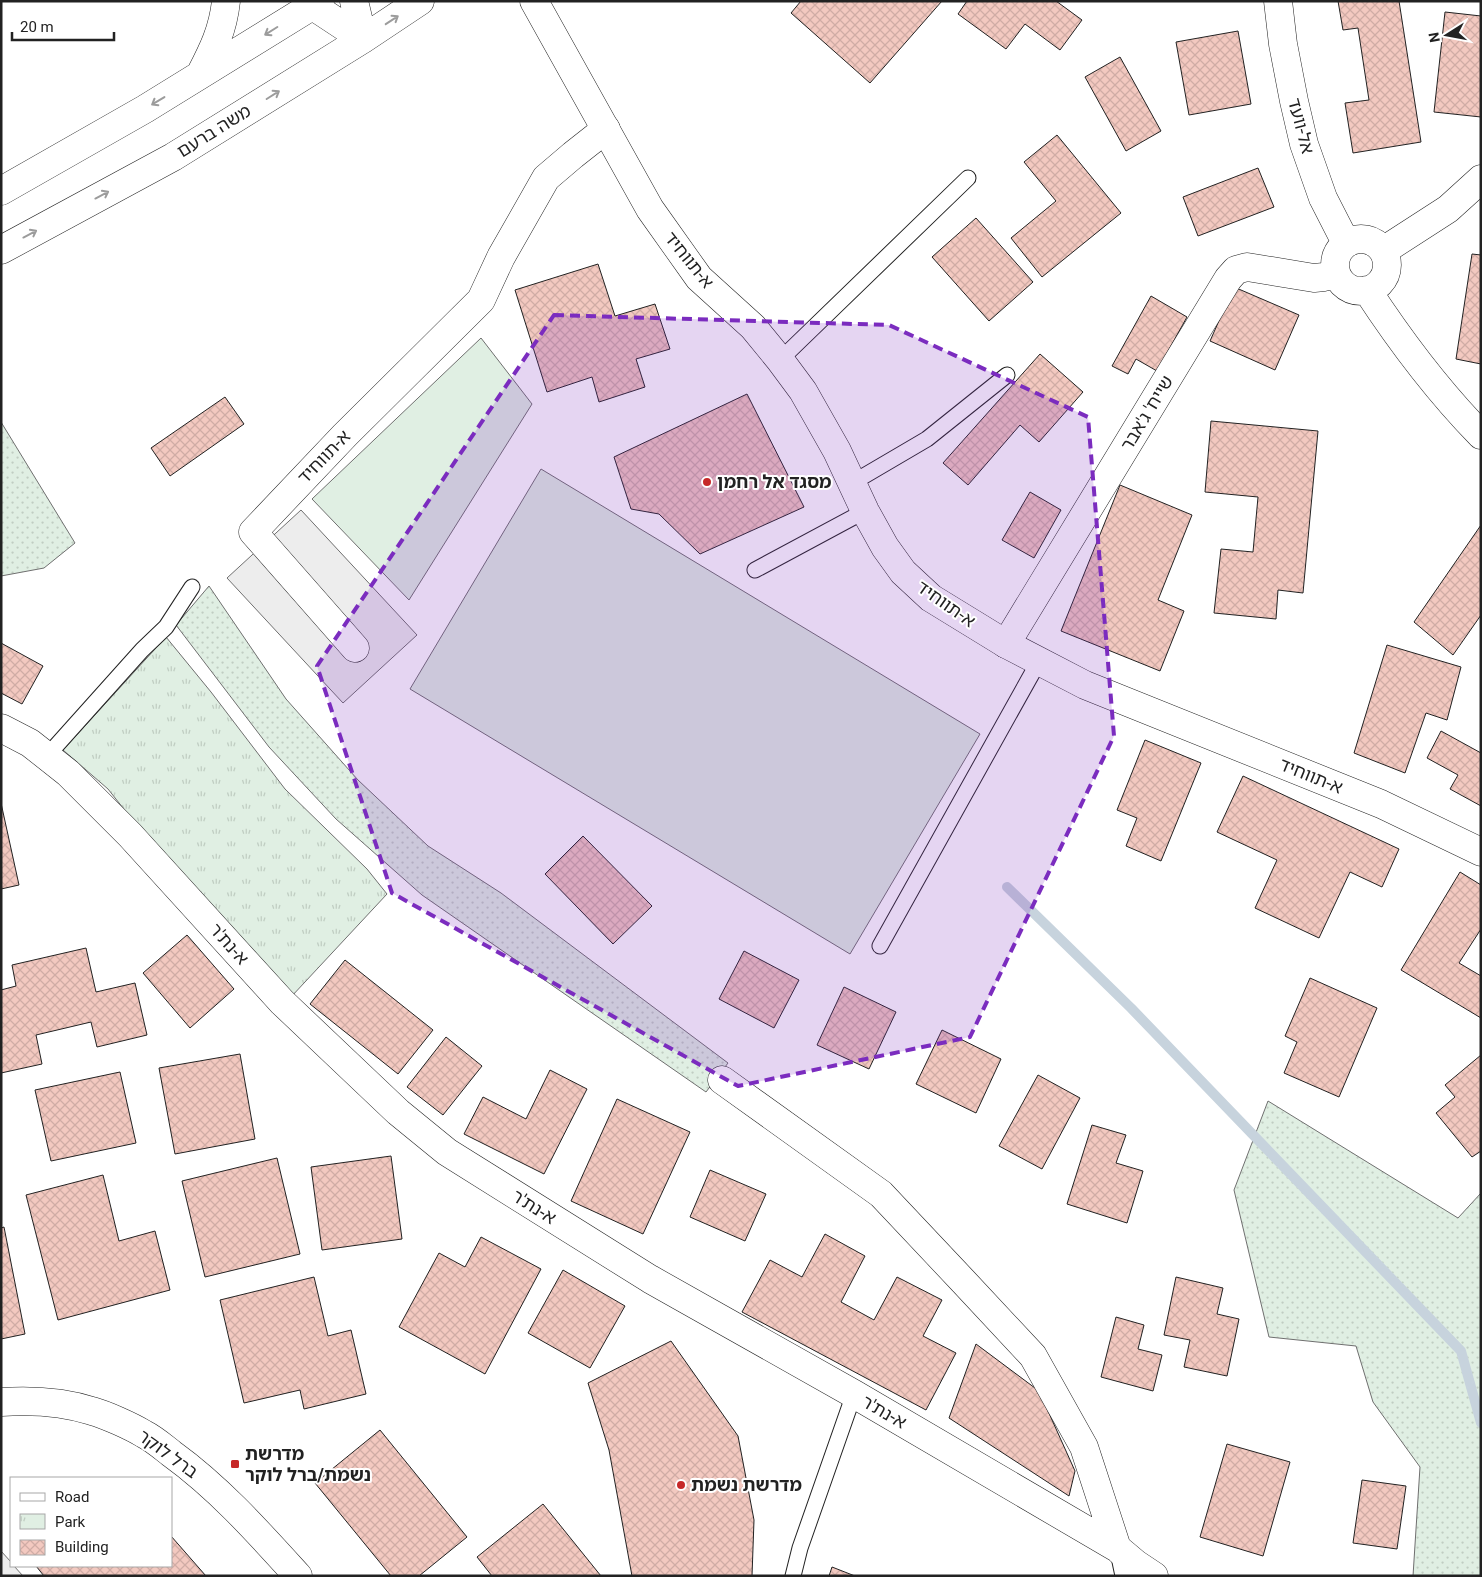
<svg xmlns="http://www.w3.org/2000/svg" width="1482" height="1577" font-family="Roboto,'Noto Sans Hebrew',sans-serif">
<defs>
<pattern id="grass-dots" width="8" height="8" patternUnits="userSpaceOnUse" patternTransform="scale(1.25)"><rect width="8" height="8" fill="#e0efe3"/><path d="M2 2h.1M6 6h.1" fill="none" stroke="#c0cdc2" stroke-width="1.8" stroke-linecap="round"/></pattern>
<pattern id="park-tufts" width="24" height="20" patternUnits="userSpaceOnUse" patternTransform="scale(1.25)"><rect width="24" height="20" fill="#e0efe3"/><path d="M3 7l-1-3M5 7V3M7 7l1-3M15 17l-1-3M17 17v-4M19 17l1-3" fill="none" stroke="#c0cdc2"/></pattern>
<pattern id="building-cross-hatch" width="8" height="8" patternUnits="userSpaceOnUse" patternTransform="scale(1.25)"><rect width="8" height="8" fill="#f3c9c0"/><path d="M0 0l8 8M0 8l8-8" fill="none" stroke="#d0aca5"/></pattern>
</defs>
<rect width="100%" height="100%" fill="#fff"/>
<path fill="url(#grass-dots)" stroke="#6f6f6f" d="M1 422 75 543 44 568 1 576Z
M209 586 286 699 358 780 428 846 501 893 728 1063 706 1092 422 895 336 819 269 747 176 625Z
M1268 1101 1458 1218 1481 1193V1576H1413L1420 1467 1373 1402 1356 1346 1269 1337 1234 1190Z"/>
<path fill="url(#park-tufts)" stroke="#6f6f6f" d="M166 637 211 692 285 789 367 869 387 894 291 997 146 837 108 789 63 750Z"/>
<path fill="#e0efe3" stroke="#6f6f6f" d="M481 338 532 404 409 600 312 499Z
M541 469 980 734 850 954 410 689Z"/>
<path fill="#ededed" stroke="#6f6f6f" d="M301 510 417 635 343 703 227 578Z
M1 1551 11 1562V1566H14L23 1576H1Z"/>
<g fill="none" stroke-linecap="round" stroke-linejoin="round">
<path stroke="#c7d3dd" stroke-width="10" d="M1007 887 1131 1008 1461 1351 1481 1423"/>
</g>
<path fill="url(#building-cross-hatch)" stroke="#222" d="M801 1H942L870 83 791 13Z
M967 1H1056L1082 20 1060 50 1025 24 1006 49 958 14Z
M1338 1H1399L1421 142 1353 153 1345 103 1369 100 1358 28 1343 30Z
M1445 12 1481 16V117L1434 112Z
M1238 31 1251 104 1189 115 1176 42Z
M1120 57 1161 131 1126 151 1085 77Z
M1057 135 1121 213 1042 277 1011 238 1056 201 1024 162Z
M1258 168 1274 207 1198 236 1183 197Z
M976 218 1033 282 989 321 932 257Z
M1472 254 1481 255V364L1456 359Z
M598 264 615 316 655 304 670 349 636 359 645 387 599 402 592 377 547 392 515 290Z
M1234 287 1299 315 1275 370 1210 341Z
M1151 296 1187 317 1157 371 1136 359 1128 374 1112 366Z
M1040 354 1083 392 1039 442 1020 425 968 485 943 463Z
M747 394 804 507 700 554 659 514 631 509 614 457Z
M225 397 244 424 170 476 151 448Z
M1211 421 1318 431 1303 593 1278 590 1276 619 1214 613 1221 549 1253 552 1258 497 1205 492Z
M1120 485 1192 515 1158 600 1184 611 1160 671 1061 631Z
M1030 492 1061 510 1034 558 1002 540Z
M1481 525V615L1453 655 1414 622Z
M1 643 43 666 22 704 1 693Z
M1387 645 1461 667 1447 720 1426 713 1405 773 1354 753Z
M1441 731 1481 753V806L1450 789 1458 775 1427 758Z
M1145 740 1201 763 1161 861 1126 846 1137 818 1117 810Z
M1243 776 1399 849 1382 887 1350 872 1319 938 1255 908 1277 860 1217 832Z
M1 803 19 885 1 889Z
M583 836 652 906 613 944 545 874Z
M1460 872 1481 885V929L1459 963 1481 976V1018L1401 970Z
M187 935 234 989 190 1028 143 973Z
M86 948 96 992 135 983 147 1035 97 1047 91 1022 36 1035 42 1064 1 1073V990L16 986 12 965Z
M744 951 799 980 774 1028 719 999Z
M345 960 433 1030 398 1074 310 1004Z
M1310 978 1377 1008 1339 1097 1284 1073 1297 1042 1285 1036Z
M844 987 896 1012 869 1069 817 1045Z
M942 1030 1001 1059 976 1113 916 1084Z
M446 1037 482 1066 443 1115 407 1087Z
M240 1054 255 1139 175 1154 159 1068Z
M1481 1055V1151L1472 1157 1436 1113 1455 1097 1445 1085Z
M550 1070 587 1089 544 1174 464 1134 483 1097 526 1119Z
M120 1072 136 1143 51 1161 35 1090Z
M1038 1075 1080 1098 1042 1169 999 1146Z
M617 1099 690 1132 643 1234 571 1201Z
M1092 1125 1126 1135 1116 1163 1143 1171 1127 1223 1067 1204Z
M391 1156 402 1239 322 1250 311 1167Z
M277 1158 300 1254 205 1277 182 1181Z
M710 1170 766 1194 745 1241 690 1217Z
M103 1175 119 1241 155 1231 170 1290 58 1320 26 1195Z
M4 1227 25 1334 1 1339V1228Z
M825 1234 865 1256 841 1302 874 1320 897 1277 942 1300 923 1336 956 1353 926 1410 742 1312 770 1260 802 1277Z
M481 1237 541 1269 485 1374 399 1327 439 1253 465 1267Z
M563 1270 625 1306 590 1368 528 1333Z
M314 1277 328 1336 351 1330 366 1394 304 1409 300 1390 244 1403 220 1300Z
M1176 1277 1223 1288 1217 1314 1239 1319 1227 1376 1184 1367 1190 1340 1164 1335Z
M1116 1317 1144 1325 1138 1349 1162 1355 1153 1391 1101 1377Z
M671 1341 738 1436 754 1520 752 1576H632L609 1450 588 1383Z
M976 1344 1039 1391 1075 1471 1069 1496 949 1418Z
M380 1430 467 1537 419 1576H391L315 1483Z
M1227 1444 1290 1462 1263 1556 1200 1537Z
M1362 1480 1406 1486 1397 1549 1353 1543Z
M543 1504 601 1576H492L477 1557Z
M171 1536 206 1576H44L36 1566H171Z
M832 1567 855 1576H829Z"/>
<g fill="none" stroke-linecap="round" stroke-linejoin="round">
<g stroke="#222" stroke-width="17">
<path id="lane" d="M780 360 968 178
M852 483 927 439 1007 375
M755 570 865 511
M47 756 142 650 166 627 192 587
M880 946 1039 661
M1118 1552 1123 1576
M793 1576 800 1548 854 1394"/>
</g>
<g stroke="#222" stroke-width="29">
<path id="street" d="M1278 1 1283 44 1294 101 1304 144 1323 198 1346 243
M1335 265a26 26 0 1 1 52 0a26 26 0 1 1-52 0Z
M1383 251 1448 209 1481 179
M1367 290C1401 342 1438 391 1481 435
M1006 644 1228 279 1236 270 1247 267 1314 278 1324 277 1336 274
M355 648 253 532 345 435 481 300 501 257 546 178 573 155 606 129
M1 728 30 743 68 773 130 835 282 1002 398 1112 447 1152 650 1279 854 1394 1117 1548 1136 1564 1154 1576
M722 1080 881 1194 963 1281 1033 1356 1084 1447 1117 1548
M1 1402C31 1400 64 1402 92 1411 106 1415 131 1426 144 1434 154 1439 163 1447 172 1454 219 1488 259 1533 298 1576"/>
</g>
<g stroke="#222" stroke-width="29">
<path id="secondary" d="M309 1 313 6 363 39
M354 1 363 39
M534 1 650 209 699 278 753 327 780 360 803 391 837 451 865 511 885 547 903 572 931 598 1006 644 1085 685 1381 804 1481 852
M200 75C213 50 223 30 226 1
M1 191 145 109 320 1
M1 250 173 157 363 39 420 1"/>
</g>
<use href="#lane" stroke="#fff" stroke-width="15"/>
<use href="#street" stroke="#fff" stroke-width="28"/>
<use href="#secondary" stroke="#fff" stroke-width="28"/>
</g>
<defs><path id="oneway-shaft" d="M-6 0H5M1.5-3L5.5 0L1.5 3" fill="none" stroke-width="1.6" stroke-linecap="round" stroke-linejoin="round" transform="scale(1.25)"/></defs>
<g stroke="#9c9c9c">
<use href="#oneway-shaft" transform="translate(392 20) rotate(-33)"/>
<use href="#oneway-shaft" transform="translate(271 31) rotate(148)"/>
<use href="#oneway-shaft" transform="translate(273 95) rotate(-32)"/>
<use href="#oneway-shaft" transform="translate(158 101) rotate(149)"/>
<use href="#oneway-shaft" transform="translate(102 195) rotate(-28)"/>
<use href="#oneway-shaft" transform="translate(30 234) rotate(-28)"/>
</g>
<path fill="#7b2cbf" fill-opacity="0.2" stroke="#7b2cbf" stroke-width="4" stroke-dasharray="10 6" stroke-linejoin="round" d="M554 315 889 325 1088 417 1114 736 970 1037 738 1086 392 893 317 666Z"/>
<g fill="#c62828" stroke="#fff" stroke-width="2">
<circle cx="707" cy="482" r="5"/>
<rect x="230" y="1459" width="10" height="10" rx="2.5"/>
<circle cx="681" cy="1485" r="5"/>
</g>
<g text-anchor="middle" stroke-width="4" stroke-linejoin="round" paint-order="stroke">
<g font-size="18" fill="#222" stroke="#fff">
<text transform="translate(1301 126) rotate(75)" y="6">אל-וועד</text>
<text transform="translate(214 131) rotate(-32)" y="6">משה ברעם</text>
<text transform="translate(689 260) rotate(51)" y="6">א-תווחיד</text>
<text transform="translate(1147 413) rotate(-59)" y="6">שייח' ג'אבר</text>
<text transform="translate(324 457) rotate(-46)" y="6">א-תווחיד</text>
<text transform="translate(946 604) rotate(35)" y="6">א-תווחיד</text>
<text transform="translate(1311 776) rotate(22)" y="6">א-תווחיד</text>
<text transform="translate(229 944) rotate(48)" y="6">א-נת'ר</text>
<text transform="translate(534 1207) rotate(32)" y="6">א-נת'ר</text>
<text transform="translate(884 1412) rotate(30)" y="6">א-נת'ר</text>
<text transform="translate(168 1454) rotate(36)" y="6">ברל לוקר</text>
</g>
<g font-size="18" font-weight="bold" fill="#222" stroke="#fff" text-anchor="start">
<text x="717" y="488">מסגד אל רחמן</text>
<text x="245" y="1460">מדרשת<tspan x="245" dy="21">נשמת/ברל לוקר</tspan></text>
<text x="691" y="1491">מדרשת נשמת</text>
</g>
</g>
<rect width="1482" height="1577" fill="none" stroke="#222222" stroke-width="5"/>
<rect x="10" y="1477" width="162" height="90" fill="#ffffff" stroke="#a7a7a7"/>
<rect x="20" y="1493" width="25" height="8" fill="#ffffff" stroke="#a7a7a7"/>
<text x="55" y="1502" font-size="15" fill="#222222">Road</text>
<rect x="20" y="1514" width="25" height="15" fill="url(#park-tufts)" stroke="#a7a7a7"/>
<text x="55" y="1527" font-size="15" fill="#222222">Park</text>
<rect x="20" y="1540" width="25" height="15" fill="url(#building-cross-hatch)" stroke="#a7a7a7"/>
<text x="55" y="1552" font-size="15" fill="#222222">Building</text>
<g transform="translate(1447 35) rotate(259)" stroke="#ffffff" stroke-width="4" paint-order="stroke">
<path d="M0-4L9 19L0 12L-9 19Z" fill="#222222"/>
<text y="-8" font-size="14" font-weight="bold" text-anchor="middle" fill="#222222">N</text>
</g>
<path d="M12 32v8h102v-8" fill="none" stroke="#222222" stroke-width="2.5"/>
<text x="20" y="32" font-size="15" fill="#222222" stroke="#ffffff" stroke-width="4" paint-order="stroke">20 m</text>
</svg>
